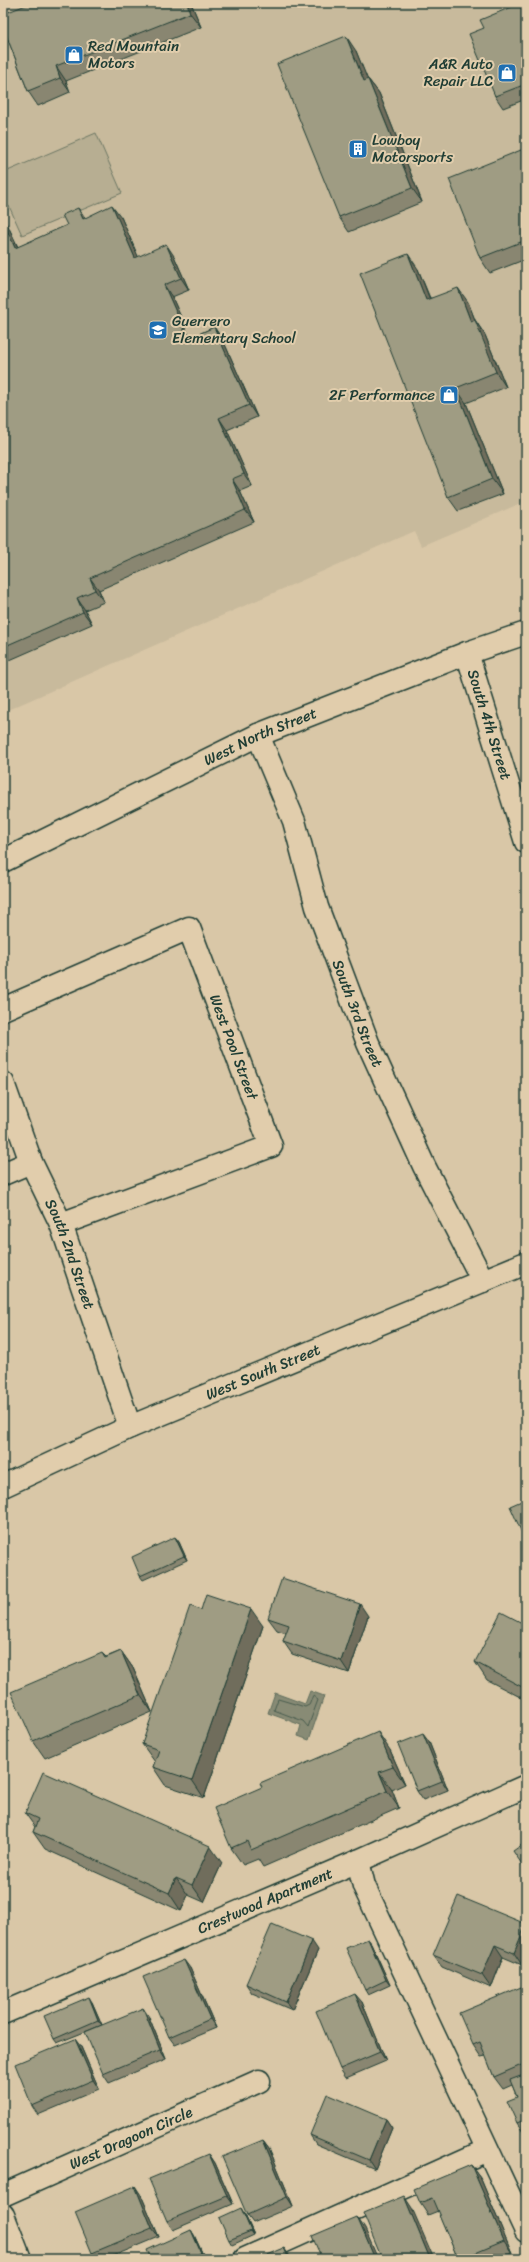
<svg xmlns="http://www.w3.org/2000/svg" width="529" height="2262" font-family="Sriracha,sans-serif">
<rect width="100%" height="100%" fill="#d9c7a7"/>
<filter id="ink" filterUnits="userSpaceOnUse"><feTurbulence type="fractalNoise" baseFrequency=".025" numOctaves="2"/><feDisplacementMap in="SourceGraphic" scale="8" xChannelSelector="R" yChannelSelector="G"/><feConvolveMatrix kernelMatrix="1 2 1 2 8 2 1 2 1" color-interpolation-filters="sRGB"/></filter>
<g filter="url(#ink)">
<path fill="#c8ba9c" d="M3 3H526V501L421 546 414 531 3 712Z"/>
<path fill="#b7ae92" stroke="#6b7663" d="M96 133 122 193 22 235 9 206 3 208V173Z"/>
<path fill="#888b75" stroke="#5e6c5b" d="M310 1691 324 1696 309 1740 298 1736 301 1725 268 1713 275 1693 305 1704Z"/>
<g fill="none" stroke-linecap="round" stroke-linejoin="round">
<path stroke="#495c4e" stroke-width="1" d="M313 1696 318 1700 308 1727 303 1721 274 1710 278 1699 305 1707 309 1705Z"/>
<g stroke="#1f3d34" stroke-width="25">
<g id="minor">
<path id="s1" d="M467 653 526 842"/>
<path id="s2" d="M258 735 294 821 317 907 368 1043 424 1166 483 1281"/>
<path id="s3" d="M3 861 258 735 467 653 526 633"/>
<path id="s4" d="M3 1009 189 928 271 1146 61 1224"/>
<path id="s5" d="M3 1083 31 1162 61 1224 130 1427"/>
<path d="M3 1174 31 1162"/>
<path id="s6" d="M3 1486 130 1427 526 1263"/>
<path d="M358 1861 364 1886 526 2231"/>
<path id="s7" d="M3 2013 358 1861 526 1786"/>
<path id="s8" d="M3 2195 259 2081"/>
<path d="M245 2259 487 2150"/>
</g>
</g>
<g stroke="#1f3d34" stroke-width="25">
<path id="major" d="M3 2215 20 2259"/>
</g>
<use href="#minor" stroke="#e1cdac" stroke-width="22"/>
<use href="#major" stroke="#e1cdac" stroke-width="22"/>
</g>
<path fill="#898671" stroke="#1f3d34" d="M191 3 201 27 66 81 70 92 38 106 28 91 3 27Z
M526 3V99L503 108 495 96 484 28Z
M356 51 367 79H368L379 93 422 202 349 232 339 217Z
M526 148V259L490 273 480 258Z
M121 217 138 257 174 256 189 290 172 297 190 338 214 327 223 340 257 417 227 430 252 486 240 491 254 522 99 590 104 602 85 610 92 624 3 663V219L8 226 18 247 85 218Z
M418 269 430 298 468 302 475 320 485 335 506 387 466 403 503 494 458 511 448 497Z
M175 1537 179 1542 187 1560 143 1580 140 1576Z
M201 1610 263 1626 204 1798 165 1785 153 1767 155 1762 142 1744Z
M368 1616 349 1673 292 1654 283 1641 286 1633 277 1630 268 1618Z
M526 1625V1700L487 1680 475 1662Z
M121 1651 133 1668 152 1712 45 1758 33 1741 102 1653 106 1657Z
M429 1742 448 1790 423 1800 417 1791Z
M390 1750 405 1784 392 1790 399 1808 263 1867 258 1859 243 1865 231 1848Z
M25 1813 222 1863 204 1902 188 1895 181 1911 45 1849 33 1832 35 1827Z
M526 1925V1956L522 1965 503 1957 491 1988 442 1967 433 1955Z
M368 1939 371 1943 390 1985 368 1995 365 1990Z
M318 1950 292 2010 252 1993 246 1984Z
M190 1968 216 2028 175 2045 169 2037Z
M526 1986V2135H525L517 2123V2097L512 2085 503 2089 494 2077 486 2056 481 2057 473 2045Z
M92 2002 102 2025 57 2043 54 2039Z
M362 2002 386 2061 346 2078 340 2069Z
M149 2017 166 2059 109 2083 103 2074Z
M81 2047 99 2089 38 2115 32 2106Z
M386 2119 392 2128 375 2169 316 2144 310 2135Z
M263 2140 269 2148 293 2206 253 2223 247 2215Z
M209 2154 215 2163 233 2204 173 2230 167 2221Z
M471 2165 480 2177 512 2253 498 2259H458L438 2211 428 2215 420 2203Z
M141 2195 159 2237 106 2259H96L92 2253Z
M244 2213 254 2235 232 2245 229 2240Z
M191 2230 194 2235 204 2257 201 2259H151Z"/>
<path fill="#6f6d5c" stroke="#1f3d34" d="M187 3H191L201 27 190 13Z
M346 36 356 51 374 95 364 81Z
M56 66 66 81 70 92 60 78Z
M368 79 379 93 422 202 412 188Z
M112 205 121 217 144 270 135 258Z
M78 208 87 220 83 219Z
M3 219 8 226 24 261 15 248 3 221Z
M166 244 174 256 189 290 181 278Z
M408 254 418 269 436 315 426 300Z
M164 285 172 297 196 351 188 339Z
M458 288 468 302 475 320 485 335 506 387 496 372 471 322Z
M214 327 223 340 257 417 249 405Z
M456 388 466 403 503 494 492 479Z
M219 418 227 430 252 486 244 474Z
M232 479 240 491 254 522 245 510Z
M90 578 99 590 104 602 95 590Z
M77 598 85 610 92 624 83 612Z
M175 1537 179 1542 187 1560 184 1556Z
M360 1604 368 1616 349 1673 341 1661Z
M251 1609 263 1626 204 1798 192 1780Z
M121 1651 133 1668 152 1712 140 1695Z
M378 1732 390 1750 405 1784 393 1767Z
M423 1734 429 1742 448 1790 442 1781Z
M379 1772 392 1790 399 1808 387 1791Z
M210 1846 222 1863 204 1902 192 1885Z
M176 1878 188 1895 181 1911 169 1893Z
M526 1924V1956L522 1965 514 1953Z
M368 1939 371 1943 390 1985 386 1980Z
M312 1941 318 1950 292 2010 286 2002Z
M495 1945 503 1957 491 1988 482 1975Z
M184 1960 190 1968 216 2028 210 2019Z
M355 1994 362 2002 386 2061 380 2052Z
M89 1997 92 2002 102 2025 98 2020Z
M143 2008 149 2017 166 2059 160 2050Z
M75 2039 81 2047 99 2089 93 2080Z
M386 2119 392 2128 375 2169 369 2160Z
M263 2140 269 2148 293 2206 287 2197Z
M209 2154 215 2163 233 2204 227 2196Z
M471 2165 480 2177 512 2253 504 2241Z
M135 2186 141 2195 159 2237 152 2228Z
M404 2196 412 2208 434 2259H430Z
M241 2208 244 2213 254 2235 251 2231Z
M357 2217 365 2229 378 2259H375Z
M191 2230 194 2235 204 2257 201 2253Z
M284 2248 292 2259H289Z"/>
<path fill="#9f9c83" stroke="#1f3d34" d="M31 3H187L190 13 56 66 60 78 28 91 3 27V14Z
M521 3H526V84L495 96 469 34 484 28 480 20Z
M346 36 364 81 368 79 412 188 339 217 277 64Z
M526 148V240L480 258 449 179Z
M112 205 135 258 166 244 181 278 164 285 188 339 214 327 249 405 219 418 244 474 232 479 245 510 90 578 95 590 77 598 83 612 3 647V221L15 248 67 225 62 215 78 208 83 219Z
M408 254 426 300 458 288 471 322 475 320 496 372 456 388 492 479 448 497 360 273Z
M526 1499V1542L510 1506Z
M175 1537 184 1556 140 1576 132 1557Z
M282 1578 360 1604 341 1661 283 1641 289 1625 268 1618Z
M206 1594 251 1609 192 1780 153 1767 159 1750 142 1744 190 1606 201 1610Z
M501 1612 526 1625V1689L475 1662Z
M121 1651 140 1695 33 1741 11 1692 102 1653 105 1658Z
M378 1732 393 1767 379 1772 387 1791 251 1850 247 1841 231 1848 214 1808 262 1787 260 1783Z
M423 1734 442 1781 417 1791 398 1744Z
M43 1772 210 1846 192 1885 176 1878 169 1893 33 1832 38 1819 25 1813Z
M526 1842V1870L513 1851Z
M458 1896 526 1924 514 1953 495 1945 482 1975 433 1955Z
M272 1924 312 1941 286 2002 246 1984Z
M368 1939 386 1980 365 1990 346 1948Z
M184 1960 210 2019 169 2037 143 1977Z
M526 1985V2063L494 2077 480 2042 473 2045 459 2013Z
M355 1994 380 2052 340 2069 316 2011Z
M89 1997 98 2020 54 2039 44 2016Z
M143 2008 160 2050 103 2074 85 2032Z
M75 2039 93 2080 32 2106 15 2064Z
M526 2074V2119L517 2123 507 2101 517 2097 510 2080Z
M327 2094 386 2119 369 2160 310 2135Z
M263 2140 287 2197 247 2215 222 2157Z
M209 2154 227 2196 167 2221 149 2179Z
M471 2165 504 2241 461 2259H458L432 2198 420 2203 414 2189Z
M135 2186 152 2228 92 2253 75 2212Z
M404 2196 430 2259H382L363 2213Z
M241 2208 251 2231 229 2240 219 2218Z
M357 2217 375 2259H322L312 2236Z
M191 2230 201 2253 187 2259H151L147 2250Z
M284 2248 289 2259H258Z"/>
</g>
<defs>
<g id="shop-square" transform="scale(1)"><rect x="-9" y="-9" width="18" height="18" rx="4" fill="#1f6fb2" stroke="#e1cdac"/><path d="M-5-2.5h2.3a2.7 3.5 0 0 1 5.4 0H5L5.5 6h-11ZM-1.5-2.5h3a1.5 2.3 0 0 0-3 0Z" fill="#fff"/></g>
<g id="building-square" transform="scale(1)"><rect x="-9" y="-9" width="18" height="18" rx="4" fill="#1f6fb2" stroke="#e1cdac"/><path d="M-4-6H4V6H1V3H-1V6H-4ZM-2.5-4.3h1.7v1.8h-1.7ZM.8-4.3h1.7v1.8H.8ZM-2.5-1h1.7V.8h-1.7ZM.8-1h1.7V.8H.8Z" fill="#fff"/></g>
<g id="school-square" transform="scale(1)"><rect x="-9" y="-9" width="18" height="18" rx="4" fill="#1f6fb2" stroke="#e1cdac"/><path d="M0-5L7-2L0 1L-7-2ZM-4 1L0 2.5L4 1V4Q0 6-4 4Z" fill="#fff"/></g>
</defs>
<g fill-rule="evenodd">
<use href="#shop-square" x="74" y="55"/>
<use href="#shop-square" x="507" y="73"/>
<use href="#building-square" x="358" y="149"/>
<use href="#school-square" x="158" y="330"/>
<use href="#shop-square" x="449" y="395"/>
</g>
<g text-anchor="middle" stroke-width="4" stroke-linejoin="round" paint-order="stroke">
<g font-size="15" fill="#1f3d34" stroke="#e1cdac" text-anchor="start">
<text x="88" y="51">Red Mountain<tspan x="88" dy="17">Motors</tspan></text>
<text x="493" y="69" text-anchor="end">A&amp;R Auto<tspan x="493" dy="17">Repair LLC</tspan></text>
<text x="372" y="145">Lowboy<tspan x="372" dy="17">Motorsports</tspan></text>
<text x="172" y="326">Guerrero<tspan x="172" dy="17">Elementary School</tspan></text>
<text x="435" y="400" text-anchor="end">2F Performance</text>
</g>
<g font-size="15" fill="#1f3d34" stroke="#e1cdac">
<text dy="5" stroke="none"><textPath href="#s1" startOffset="75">South 4th Street</textPath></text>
<text dy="5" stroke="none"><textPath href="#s3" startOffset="286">West North Street</textPath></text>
<text dy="5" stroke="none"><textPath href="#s2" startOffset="296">South 3rd Street</textPath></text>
<text dy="5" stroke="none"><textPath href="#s4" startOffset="330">West Pool Street</textPath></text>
<text dy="5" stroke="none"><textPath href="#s5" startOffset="184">South 2nd Street</textPath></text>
<text dy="5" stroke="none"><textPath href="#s6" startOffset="284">West South Street</textPath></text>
<text dy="5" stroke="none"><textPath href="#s7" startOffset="285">Crestwood Apartment</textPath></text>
<text dy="5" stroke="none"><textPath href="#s8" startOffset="140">West Dragoon Circle</textPath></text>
</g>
</g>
<rect width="529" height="2262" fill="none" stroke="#e1cdac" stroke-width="16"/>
<rect x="8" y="8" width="513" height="2246" fill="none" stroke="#1f3d34" stroke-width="1.5" filter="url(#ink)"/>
</svg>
